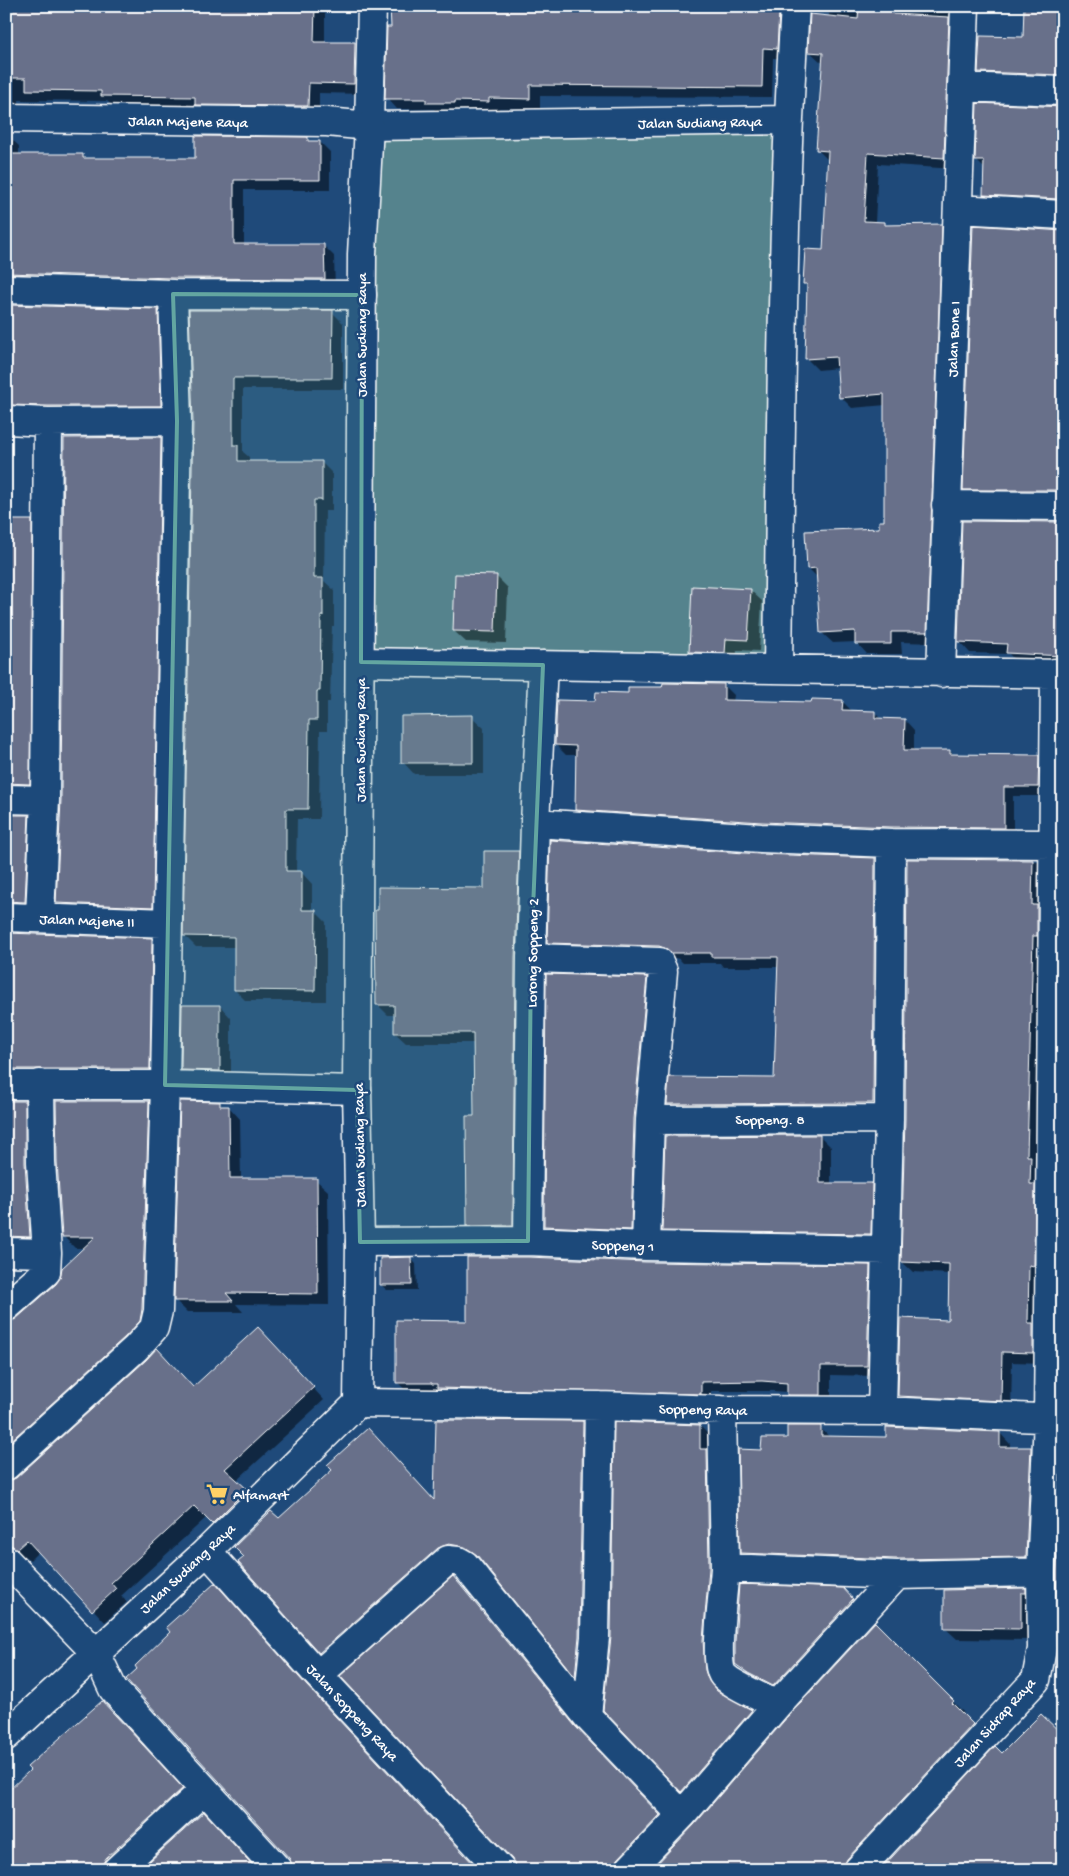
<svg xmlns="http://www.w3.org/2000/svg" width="1069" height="1876" font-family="'Gochi Hand',sans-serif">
<rect width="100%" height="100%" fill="#1f4a7a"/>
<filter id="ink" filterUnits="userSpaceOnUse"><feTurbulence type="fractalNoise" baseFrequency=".02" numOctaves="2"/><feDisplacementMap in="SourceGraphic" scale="10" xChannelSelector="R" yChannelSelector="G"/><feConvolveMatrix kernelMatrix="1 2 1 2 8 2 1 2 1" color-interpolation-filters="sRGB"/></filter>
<g filter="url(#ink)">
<path fill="#54838d" stroke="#aac1c6" d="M788 120 778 668 361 662 369 126Z"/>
<path fill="#0007" d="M6 6H325V44L355 43 366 54 365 94 319 93V116L113 106 107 101 19 100V113L6 117Z
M392 6H775V12L778 13 789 23 787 59 773 58 772 97 540 96V109L499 108V112L438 113 434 109H397L387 98Z
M829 6H958L955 169 878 164 875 223H884L887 226 941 225 952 236 937 643 901 642 902 654H867L856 642 833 643 821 632 818 578 808 568 881 529 885 522 886 405 852 408 841 397 838 368 818 370 807 359 808 287 804 283 824 251 828 160 817 149 824 63 821 62 809 51 829 17Z
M1063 6V86L991 83 980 71Z
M1063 108V209L996 205 984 194 985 169 976 160Z
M6 134 19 146V155H82L86 159 196 160 308 139 311 142H320L330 152V190H244V245L324 246 334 256 335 289 6 288Z
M1063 232V501L976 500 965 489Z
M6 306 157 310 168 321 171 416 6 418Z
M190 311 332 312 343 323V389H243V452L249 457V462H321L332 473V511H325L324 581 334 590V626H332L330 702H327V731H320L319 819H297L296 872H301L312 884V911H315L326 922V1001H246L235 990V947H196L185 936 194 421Z
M161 438 171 448 162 917 68 913 58 903Z
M6 521 31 522 42 532 40 794 6 798Z
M963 522 1063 523V669L1019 664 1009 654 970 653 959 641Z
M496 576 508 588 506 643 466 642 454 631Z
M750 590 762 601 759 651 737 650 736 664 702 663 690 651Z
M724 685 734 695 733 702 813 704 842 701 852 711 874 712 882 720H905L914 730V751H950L954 755 1038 756 1048 766V796H1013V837L586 819 576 809 577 755H566L556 745 597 703 629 694Z
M472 717 484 728V774H414L403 762Z
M6 816H28L39 827 35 912 6 916Z
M518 853 529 863 523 1236H479L468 1225 475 1118 474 1043H406L395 1033V1015H388L377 1004Z
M760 855 875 859 885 870 884 1114H679L668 1104 775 1079 779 967H723L720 963H683L679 959 671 957 559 953 548 942Z
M908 860 1037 861 1048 871 1043 1363 1012 1362 1011 1411 910 1406 899 1396 949 1321 950 1274 913 1272 902 1262 906 1119Z
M6 934 151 939 162 950 160 1079 6 1084Z
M646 978 655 987 639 1238 554 1234 545 1226Z
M220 1006 231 1018V1082L194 1081 182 1069Z
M6 1102H24L35 1112 40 1247H6Z
M148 1102 160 1114 154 1321 6 1467V1323L17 1320 57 1285 85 1248H75L63 1236Z
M219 1103 223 1107H229L240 1119 241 1179 316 1180 328 1191 329 1305 236 1304 243 1312H187L175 1300Z
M820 1136 831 1147V1184L871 1185 882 1196 881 1245 674 1241 663 1230Z
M411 1259 416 1264 417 1290H387L381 1285Z
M646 1263 869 1267 880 1277 877 1376 831 1375V1405H799L788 1392 773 1391H711V1404L408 1392 397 1382 468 1322Z
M269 1340 324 1400 236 1481 258 1502 225 1535 207 1517 121 1596 127 1602 105 1622 39 1551 30 1560 24 1556H15L6 1561V1482H10L193 1388Z
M583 1423 595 1435 593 1576 496 1573 479 1514 387 1511 441 1569 356 1643 315 1599 279 1519 435 1502Z
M700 1426 711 1437 714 1649 664 1629 715 1681 719 1692 739 1705 759 1726 693 1802 642 1749Z
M820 1428 830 1437 887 1438 1000 1433 1010 1444V1449H1031L1041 1459 1036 1567 752 1563 742 1552 762 1451 788 1439Z
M1063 1466V1624L1058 1620V1572Z
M1025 1589 1037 1601 1032 1640 957 1639 945 1628Z
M842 1590 864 1612 798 1683 748 1663Z
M462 1591 498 1630 587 1740 670 1827 629 1870H517Z
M875 1623 964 1713 962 1715 983 1736 858 1870H653L694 1827Z
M113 1713 193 1800 117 1870H6Z"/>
<path fill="#68708a" stroke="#fff" d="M6 6H315L314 42H355L354 84 309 83 308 106 195 105V97L101 96V91L26 90V78H6Z
M390 6H764V10L779 12 777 49 763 48 762 87 530 85V99L489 98V102L455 101V103H426V99H385L387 27H391Z
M859 6H893V14L949 17 944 158 868 153 864 221 885 222V225L942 224 927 632H891V644H855V631L820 633 816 568 807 569 805 531 879 528V521H884V394L839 398 836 357 805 359 807 284H803L805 249 823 250 828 151 816 150 823 53 808 52 810 14 858 19Z
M1024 6H1063V75L978 72 980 36 1023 37Z
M977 103 1063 107V145H1060L1059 199 983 195 984 161H975Z
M195 136 308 137V141H320V180H234V244H324L325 279 173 278 6 273V154H83V158H195Z
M973 225 1063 231V428L1061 490H963Z
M6 305 158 309 161 406H48L10 405V343H6Z
M189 310H333L332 378H233V445H238V461H322V500H314V578H323V616H321L320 691H317V720H309L308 809H286V871H302V910H316L315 991 234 990V937L183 936 193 421Z
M161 437 153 907 56 903 61 800 64 438Z
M6 520H32L30 784 6 783Z
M962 521 1060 522 1063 523V656L1006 653 1007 644 958 642Z
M455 574 497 575 495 632 453 631Z
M692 586 751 589 748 640 726 639 725 653 689 652Z
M663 683 724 684V700L811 702 812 699 843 700 842 710 875 711V718L905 719 904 750H950V754L1039 755 1038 787H1004V828L891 827 762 822 575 810 576 746 555 745 557 700 595 701 596 692 628 693V687H662Z
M473 715V763H401V716Z
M6 815H29L25 902 6 901Z
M550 840 760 854 875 858 873 1103 667 1104 669 1077 774 1078 778 957H711V953H671L667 949 659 946 547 943Z
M484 851H519L515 958 513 1225 467 1226 466 1116H474L473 1033H394V1005H376L375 910H378V887L484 888Z
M907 859 1033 860 1032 905H1037V936H1033L1027 1156H1031L1030 1184H1035L1034 1266 1029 1265 1028 1323H1033V1353L1002 1352 1001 1401 898 1396 900 1318 948 1320 949 1264 901 1262 905 1119Z
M6 933 152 938 150 1069H6Z
M546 974 647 977 634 1119 631 1230 544 1226Z
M182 1005H220V1071L181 1070Z
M6 1101H25V1163L30 1237 6 1236Z
M56 1101H149L142 1309 140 1321 125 1337 6 1445V1322L16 1319 56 1284 60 1278 62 1268 95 1237H62L57 1161Z
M180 1101 220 1102V1106H229L230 1178H317L318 1294 226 1293 233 1301H174Z
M820 1135V1183H872L871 1234 662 1231 665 1136Z
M411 1257 412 1285H380V1258Z
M467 1257H528L646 1262 870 1265 867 1366H821V1395H787V1383L762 1381 701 1382V1394L437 1388V1384H432V1383H396V1320L467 1321Z
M258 1327 314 1387 225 1469 247 1489 212 1524 194 1506 111 1583 116 1589 92 1611 27 1540 17 1549 11 1545H6V1481L16 1478 146 1360 157 1348 193 1387Z
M436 1420 583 1421 579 1636 575 1677 477 1555 465 1547 449 1544 438 1548 319 1653 238 1562 244 1557 234 1547 271 1511 279 1518 332 1470 327 1465 368 1428 434 1500Z
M614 1422 700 1425V1449H707L709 1568 703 1640 705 1670 709 1681 717 1691 752 1710 681 1792 603 1710 611 1637Z
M787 1426H821V1436H823L886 1437V1427L1000 1432V1447H1031L1026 1557 897 1559 740 1553 738 1449 761 1450 762 1438H787Z
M1062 1447 1063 1592H1057V1572Z
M453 1576 575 1726 660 1815 618 1859 614 1870H516L512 1859 340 1676Z
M215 1583 307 1686 479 1870H293L290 1859 126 1679 137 1669 135 1666 170 1632 166 1627Z
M739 1584 843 1588 853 1599 773 1686 748 1673 735 1664V1642Z
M1026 1588V1593H1021V1629L944 1628V1590Z
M875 1622 954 1701 952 1703 973 1724 847 1859 843 1870H651L694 1825 789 1715Z
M102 1701 183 1788 106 1858 102 1865V1870H6V1793L30 1770 27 1767Z
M1041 1714 1063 1735V1870H880L995 1746 1002 1753Z
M204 1812 257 1870H140Z"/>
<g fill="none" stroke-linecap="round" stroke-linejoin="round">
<g stroke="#fff" stroke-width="31">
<path id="street" d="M963 87 1063 91
M6 118 327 122 369 126 788 120
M369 126 372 6
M958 209 1063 215
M6 289 173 294
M6 420 48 422 45 800
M48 422 177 421
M946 505 1063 506
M361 662 1063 674
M778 668C781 448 781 227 795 6
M941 673 965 6
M6 799 45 800 40 917
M535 823 761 838 891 843 889 1119 882 1411
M891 843 1054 844
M6 917 168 923
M531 958 659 962 663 971 650 1120 646 1246
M6 1085H165L357 1090
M650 1120 889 1119
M528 1241 531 958 535 823 543 665
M360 1242 528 1241 646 1246 886 1250
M6 1252 47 1253
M6 1307 46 1272 47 1253 41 1162 40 1084
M358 1403 599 1406 722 1410 882 1411 1063 1419
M599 1406 595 1637 587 1716 682 1815 629 1870
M722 1410 725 1568 897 1575 1041 1572
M6 1466 136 1348 154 1328 158 1311 165 1085 177 421 173 294 362 295
M207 1551 318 1675 501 1870
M6 1560 96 1653 113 1689 278 1870
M725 1568C724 1587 713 1664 723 1675 732 1685 763 1698 777 1705
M318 1675 448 1560 458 1561 465 1565 587 1716
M682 1815 777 1705 897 1575
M117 1870 204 1790
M858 1870 1036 1680 1042 1649 1041 1572 1048 1419 1055 673"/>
</g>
<g stroke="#fff" stroke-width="31">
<path id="secondary" d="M6 1736 207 1551 358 1403 360 1242 357 1090 362 254 369 126"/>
</g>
<use href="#street" stroke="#1f4a7a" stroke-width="28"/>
<use href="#secondary" stroke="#1f4a7a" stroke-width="28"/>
</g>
</g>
<path fill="#63a6a1" fill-opacity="0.2" stroke="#63a6a1" stroke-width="4" stroke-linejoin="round" d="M173 294 362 295 361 662 543 665 531 958 528 1241 360 1242 357 1090 165 1085 177 421Z"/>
<defs>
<g id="supermarket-bare" transform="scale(1.725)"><path d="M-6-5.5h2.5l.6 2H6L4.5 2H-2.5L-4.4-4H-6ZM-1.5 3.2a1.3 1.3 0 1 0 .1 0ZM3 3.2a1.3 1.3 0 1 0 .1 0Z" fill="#ffd166" stroke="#1f4a7a" stroke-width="2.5" paint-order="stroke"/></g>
</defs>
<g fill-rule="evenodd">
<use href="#supermarket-bare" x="217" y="1494"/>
</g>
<g text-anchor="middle" stroke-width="5" stroke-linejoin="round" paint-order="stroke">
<g font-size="15" fill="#fff" stroke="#1f4a7a">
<text transform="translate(188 121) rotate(1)" y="5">Jalan Majene Raya</text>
<text transform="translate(700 122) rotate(-1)" y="5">Jalan Sudiang Raya</text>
<text transform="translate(361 335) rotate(-90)" y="5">Jalan Sudiang Raya</text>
<text transform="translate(953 339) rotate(-88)" y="5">Jalan Bone I</text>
<text transform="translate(360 740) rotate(-90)" y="5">Jalan Sudiang Raya</text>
<text transform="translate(87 920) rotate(2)" y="5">Jalan Majene II</text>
<text transform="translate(532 953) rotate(-89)" y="5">Lorong Soppeng 2</text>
<text x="770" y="1124">Soppeng. 8</text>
<text transform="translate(359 1145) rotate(-91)" y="5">Jalan Sudiang Raya</text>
<text transform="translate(623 1245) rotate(2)" y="5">Soppeng 1</text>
<text transform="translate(703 1409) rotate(1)" y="5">Soppeng Raya</text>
<text transform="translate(187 1568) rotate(-43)" y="5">Jalan Sudiang Raya</text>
<text transform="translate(353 1712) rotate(47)" y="5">Jalan Soppeng Raya</text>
<text transform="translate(994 1722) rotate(-48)" y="5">Jalan Sidrap Raya</text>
</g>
<g font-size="15" fill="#fff" stroke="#1f4a7a" text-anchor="start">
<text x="233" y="1499">Alfamart</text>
</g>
</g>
<rect width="1069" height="1876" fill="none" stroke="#1f4a7a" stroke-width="25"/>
<rect x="12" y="12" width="1044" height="1851" fill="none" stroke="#fff" stroke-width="2" filter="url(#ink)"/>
</svg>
